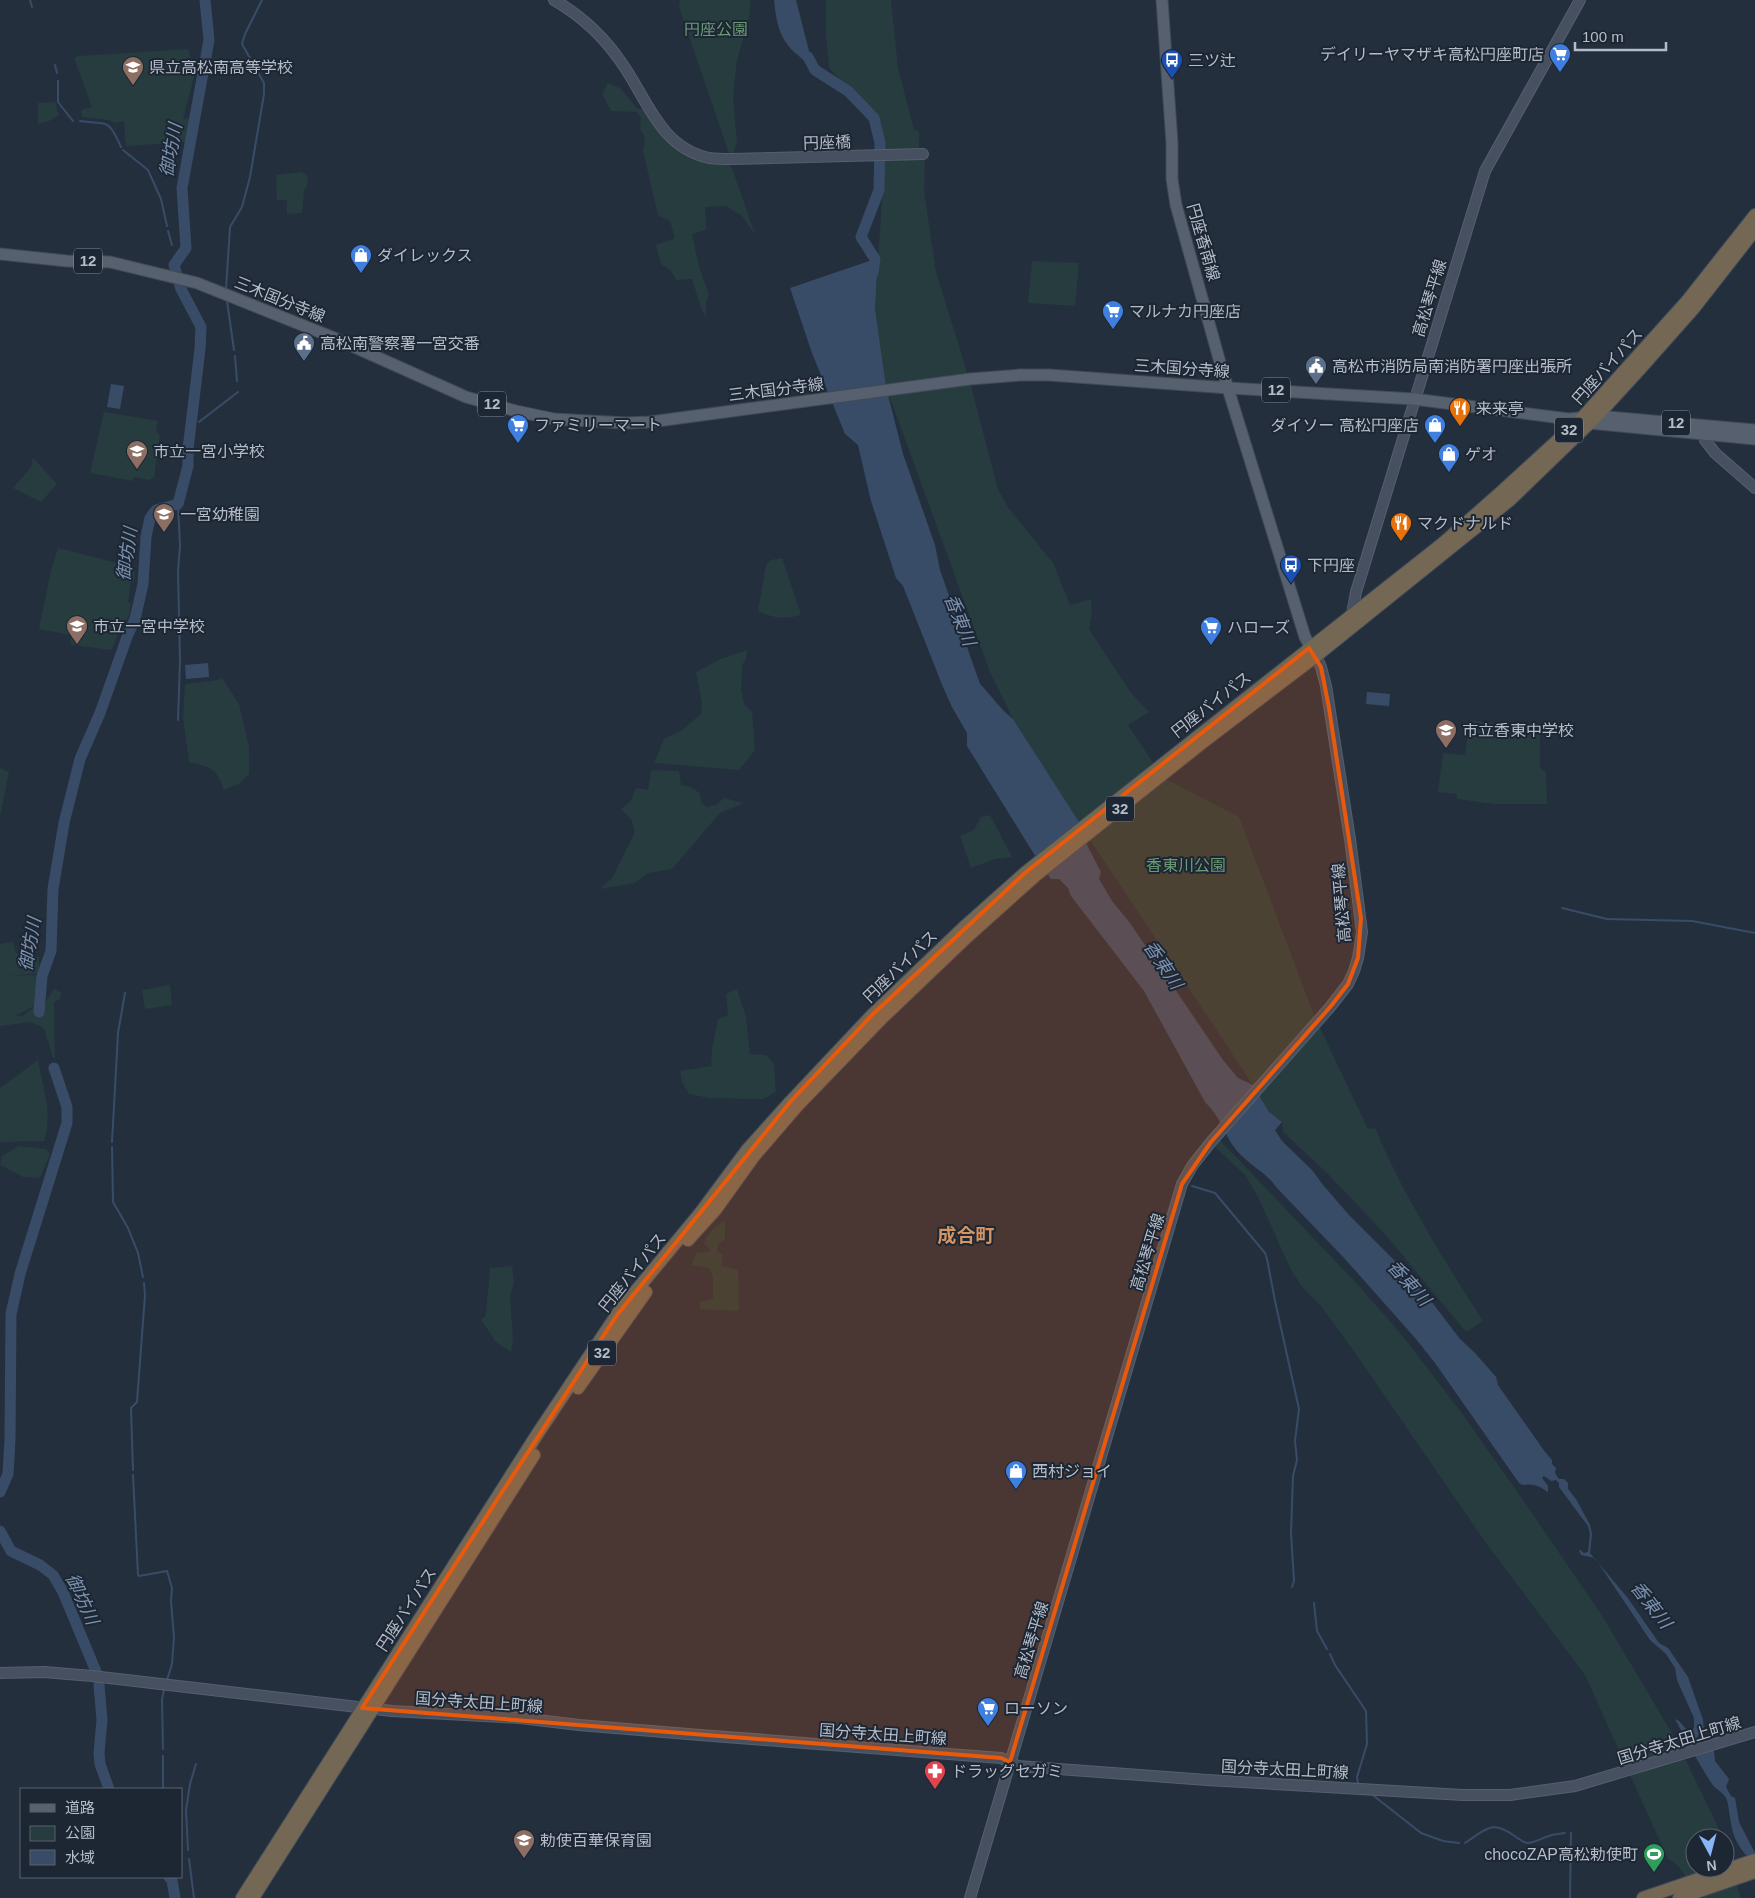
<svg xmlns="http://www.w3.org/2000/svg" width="1755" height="1898" font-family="Helvetica,'Noto Sans JP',sans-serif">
<rect width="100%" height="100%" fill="#242f3e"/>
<path fill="#263c3f" d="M680 0H751L749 19 737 60 733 97 737 142 731 159 679 7Z
M826 0H891L898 68 914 130 919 131V157L925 161 924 191 936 272 968 375 998 489 1007 506 1053 563 1070 605 1091 599 1092 612 1089 629 1131 693 1149 712 1128 725 1152 761 1169 781 1239 817 1314 1015 1368 1129 1375 1128C1404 1196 1443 1259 1483 1321L1466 1332 1385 1234 1326 1172 1283 1132 1282 1122 1269 1112 1253 1085 1083 829 1013 719 990 672 886 387 875 308 883 184 882 144 875 115 829 68 826 35Z
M188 49 195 73 183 119 191 118 186 142 126 146 124 121 115 123 109 120 82 117 81 110 92 107 74 58 78 56Z
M608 83 620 88 638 109H644L657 129 676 147 726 163 732 168 755 234 741 215 726 206 705 207 706 230 692 234 699 267 709 294 706 302V317L701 308 692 279 676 280 671 271 661 264 656 245 675 238 670 221 658 215 643 151 645 139 640 128 641 118 637 112 611 111 602 94Z
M55 102 59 115 49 121 38 124V103Z
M301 172 307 175 308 183 304 191 302 213 287 214V200H277L276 175Z
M1032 261 1079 263 1075 306 1028 303Z
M104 412 158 421 156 430 160 435 154 477 150 480 134 477 133 481 90 473Z
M33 458 57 484 41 502 13 488 31 467Z
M58 548 133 567 135 573 134 582H131L128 602 131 603 129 616 120 628 112 650 71 645V635L39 629 51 570Z
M782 558 801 615C783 620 774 618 758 611L766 565 771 560Z
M747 650 746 659 742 665 741 689 744 704 752 712 755 750 739 770 654 763 664 739 682 730 701 714 702 704 696 672 721 659Z
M222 678 239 704 249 747V774L240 783 224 790C216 768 211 767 189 762L183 717 185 684 218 680Z
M1470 720 1540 730V768L1546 772 1547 804H1494L1457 799V794L1438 792 1443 753 1465 755Z
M0 768 9 772 0 817Z
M651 770 679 771 681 785 690 787 700 793 701 802 707 807 716 805 724 798 744 803 720 813 672 869 648 873 635 883 600 889 612 878 635 832 631 819 621 809 630 802 636 788 648 790Z
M990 815 1012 857 995 859 971 868 960 836 974 830 981 817Z
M13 942 16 953 39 957V973L8 976 31 975 40 976 38 1006C29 1007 25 1012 16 1015L23 1016 33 1008 43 1006 54 989 61 993 60 999 54 1002 55 1058H53L44 1028 30 1022 0 1026V944Z
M170 985 172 1005 145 1009 142 990Z
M737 989 746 1017 750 1054 766 1055 774 1064 776 1092 763 1099 709 1098 689 1094 682 1082 680 1071 711 1066 712 1049 718 1019 728 1015 726 994Z
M38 1060C43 1090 53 1111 44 1141L0 1142V1088Z
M1220 1140 1358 1285 1401 1334 1461 1412 1523 1500 1601 1614 1676 1740 1722 1835 1723 1838H1695V1868H1725V1846L1741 1898H1696C1689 1884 1683 1866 1668 1859L1585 1675 1486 1543 1351 1347 1320 1305 1303 1288 1291 1270 1259 1199 1245 1175 1214 1146Z
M19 1146 46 1149 50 1154 40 1178 23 1177 0 1165 2 1156Z
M725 1221V1239L718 1244 717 1252 723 1254 721 1266 738 1270 739 1311 700 1309V1302L713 1299V1277L709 1268 692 1265 696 1253 711 1251 704 1243C709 1232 714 1226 725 1221Z
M512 1266 514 1282 510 1297 513 1339 511 1352 496 1342 481 1320 486 1315 490 1268Z"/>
<path fill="#394c67" d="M774 0H796L812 63 818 70 814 72C808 62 799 57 791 49 778 35 776 18 774 0Z
M878 258 875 308 886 387 903 454 935 545 940 570 980 684C992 696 1000 709 1013 719L1079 822 1088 847 1101 872 1099 879 1112 901 1130 923 1223 1060 1238 1078 1253 1085 1269 1112 1282 1122 1275 1130 1282 1141 1312 1170 1323 1185 1349 1215 1418 1284 1460 1339 1475 1353 1496 1377 1498 1385 1545 1452 1552 1460V1464L1556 1468 1555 1473 1559 1479H1564L1568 1483V1489L1576 1499 1590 1525 1592 1534 1590 1553 1627 1597 1659 1643 1668 1648 1688 1677 1703 1720 1704 1730 1698 1735 1697 1738 1714 1751 1715 1761 1729 1779 1726 1787 1731 1796 1735 1798 1739 1822 1755 1853V1866C1748 1857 1739 1848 1735 1838 1730 1826 1730 1812 1727 1800 1724 1792 1716 1790 1712 1784 1698 1763 1687 1741 1675 1719L1679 1721 1689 1732 1694 1728V1718L1677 1680 1675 1668 1666 1654 1650 1640 1595 1558 1581 1555 1579 1550H1580L1584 1553 1588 1552 1590 1534 1588 1526 1559 1487V1483L1556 1480 1551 1481 1544 1476 1542 1478 1548 1486V1492C1540 1486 1533 1483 1523 1485L1519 1483 1435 1363 1416 1339 1345 1259 1276 1187C1266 1172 1249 1165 1237 1151 1224 1135 1221 1117 1205 1102L1144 991 1071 896 1068 888 1059 879H1051L1034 854 967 746V733L952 707 943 687 903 586 896 578 871 501 858 445 845 434 812 353 790 288Z
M111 384 124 386 120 409 107 407Z
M208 663 209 677 186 679 185 665Z
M1367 692 1390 694 1389 706 1366 704Z"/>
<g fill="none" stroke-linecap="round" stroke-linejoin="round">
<path stroke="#394c67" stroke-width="2" d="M30 0 32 7
M55 65 57 73
M58 81V102L73 121
M80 121C109 125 108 118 121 147
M123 150 148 170 161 199 167 226
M168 231 172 245
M226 289 230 227 242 207 250 177 264 94V83L242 44 245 34 262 0
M227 301 234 350
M235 356 237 381
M199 422 238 392
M192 426H193
M178 720 180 661 178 571 180 546 178 504
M1562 908 1607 919 1692 921 1755 933
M112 1142 118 1033 125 993
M112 1147 113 1202 128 1228 138 1253 143 1277
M1192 1186 1215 1193 1265 1253 1267 1259 1275 1301 1299 1409 1295 1441 1297 1460 1293 1476 1291 1533 1294 1581 1292 1587
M133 1470 131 1408 137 1402 145 1295 144 1283
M133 1475 138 1575 139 1576 167 1571 172 1588 171 1601 174 1637 172 1664 167 1680
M1314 1603 1317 1631 1327 1649
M1330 1654 1335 1665 1366 1711 1367 1744 1357 1777 1358 1784
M163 1749 162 1700 164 1689
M163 1789V1756
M1374 1796 1421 1833 1443 1841 1459 1843
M1465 1843C1484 1831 1491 1819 1513 1835 1518 1838 1522 1842 1527 1843 1535 1843 1542 1838 1549 1836 1554 1834 1560 1834 1565 1833
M188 1850 186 1810 190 1784 196 1764
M189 1859 194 1898
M1570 1898 1571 1833"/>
<path stroke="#394c67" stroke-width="11" d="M808 57 815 70 848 91 874 118 880 143 879 190 861 237 875 259 873 273
M39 1012 42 976 51 951 53 889 64 823 80 759 100 713 127 637 135 619 143 584 146 537 150 518 156 510 178 504 188 466V449L200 349 201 327 181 289 174 265 186 248 182 188 209 40 205 0
M0 1492 8 1474 10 1439 11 1314 20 1274 67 1123V1107L54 1068
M0 1531 11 1551 40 1565 53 1575 63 1592 97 1674
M99 1685 102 1720 99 1753 100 1764 109 1789
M169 1877 172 1880 175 1898"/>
<g stroke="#565f6c" stroke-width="12">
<path id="secondary" d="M554 0C580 15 604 37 621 62 647 98 659 147 709 158 717 159 725 159 732 159L923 154
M1704 427 1705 440 1715 453 1755 488
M1355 619 1352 614 1356 592 1485 171 1580 0
M0 1673 44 1672 92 1676 392 1711 520 1718 579 1725 700 1735 1001 1758 1018 1766 1207 1780 1463 1795H1510L1575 1786 1755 1732
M970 1898 1182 1184 1192 1166 1211 1142 1331 1006 1348 984 1354 971 1358 958 1362 932 1350 839 1326 686 1321 667 1316 656"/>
</g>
<g stroke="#414a57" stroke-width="13">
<path id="primary" d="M1162 0 1172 143V179L1176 205 1221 366 1305 637 1315 655
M0 254 67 261 110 262 197 283 332 337 466 397 516 411 554 419 626 423 650 422 970 379 1020 375H1049L1229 388 1414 399 1569 419 1597 416 1755 430
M1585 421 1589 423 1755 439"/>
</g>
<g stroke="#434c59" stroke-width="14">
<path id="highway" d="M688 1240 716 1209 754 1156 797 1106 881 1019 968 936 1036 875 1203 742 1316 656 1510 500 1597 416 1640 369 1694 308 1755 230
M578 1388 646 1292
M242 1898 538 1433 620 1310 701 1212 747 1150 791 1101 873 1014 963 928 1026 872 1442 544 1500 493 1581 419 1687 301 1755 215
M253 1898 534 1455
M1643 1898 1755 1860
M1679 1898 1755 1872"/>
</g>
<use href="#secondary" stroke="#465061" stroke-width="10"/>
<use href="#primary" stroke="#56606e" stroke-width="11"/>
<use href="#highway" stroke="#746855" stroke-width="12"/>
</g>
<path fill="#e8590c" fill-opacity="0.2" stroke="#e8590c" stroke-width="4" stroke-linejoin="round" d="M1309 648 1321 667 1329 708 1361 918 1358 958 1348 984 1331 1006 1211 1142 1182 1184 1010 1762 1001 1758 362 1708 617 1315 791 1101 873 1014 1026 872Z"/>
<defs>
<g id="supermarket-pin" transform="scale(1.125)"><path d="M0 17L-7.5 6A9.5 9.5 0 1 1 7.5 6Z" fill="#3f7fe0" stroke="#1d2633"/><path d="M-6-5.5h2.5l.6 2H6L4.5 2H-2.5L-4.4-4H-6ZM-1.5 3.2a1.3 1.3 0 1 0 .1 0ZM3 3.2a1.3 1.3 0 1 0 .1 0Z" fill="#fff"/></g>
<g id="bus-pin" transform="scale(1.125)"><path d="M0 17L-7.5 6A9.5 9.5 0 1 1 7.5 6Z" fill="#1a4fb4" stroke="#1d2633"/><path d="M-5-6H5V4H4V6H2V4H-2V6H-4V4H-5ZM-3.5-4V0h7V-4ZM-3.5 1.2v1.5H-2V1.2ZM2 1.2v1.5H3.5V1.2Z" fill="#fff"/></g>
<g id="school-pin" transform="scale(1.125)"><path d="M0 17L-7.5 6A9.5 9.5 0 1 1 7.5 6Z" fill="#8d6e63" stroke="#1d2633"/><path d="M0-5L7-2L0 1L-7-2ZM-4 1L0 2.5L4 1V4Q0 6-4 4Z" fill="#fff"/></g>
<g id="shop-pin" transform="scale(1.125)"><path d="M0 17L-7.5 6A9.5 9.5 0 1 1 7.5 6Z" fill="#3f7fe0" stroke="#1d2633"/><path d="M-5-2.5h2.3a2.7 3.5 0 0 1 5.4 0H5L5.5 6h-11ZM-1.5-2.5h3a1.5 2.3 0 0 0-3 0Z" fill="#fff"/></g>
<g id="civic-pin" transform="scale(1.125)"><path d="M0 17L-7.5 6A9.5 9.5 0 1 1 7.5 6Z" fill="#5c6f8a" stroke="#1d2633"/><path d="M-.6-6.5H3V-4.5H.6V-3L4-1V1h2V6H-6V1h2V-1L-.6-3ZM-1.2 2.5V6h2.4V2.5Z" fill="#fff"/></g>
<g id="restaurant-pin" transform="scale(1.125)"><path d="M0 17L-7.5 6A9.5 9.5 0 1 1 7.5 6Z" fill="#e8710a" stroke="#1d2633"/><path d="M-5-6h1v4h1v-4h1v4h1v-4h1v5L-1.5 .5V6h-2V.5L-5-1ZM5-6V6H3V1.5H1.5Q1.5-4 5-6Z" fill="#fff"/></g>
<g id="pharmacy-pin" transform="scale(1.125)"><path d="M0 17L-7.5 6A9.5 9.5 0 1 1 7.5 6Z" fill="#e0444e" stroke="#1d2633"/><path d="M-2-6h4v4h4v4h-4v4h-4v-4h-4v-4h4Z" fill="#fff"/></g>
<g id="stadium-pin" transform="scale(1.125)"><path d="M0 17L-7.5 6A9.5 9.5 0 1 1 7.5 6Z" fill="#2e9e5b" stroke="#1d2633"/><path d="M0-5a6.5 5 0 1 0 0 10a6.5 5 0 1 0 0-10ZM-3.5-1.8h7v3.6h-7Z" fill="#fff"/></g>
</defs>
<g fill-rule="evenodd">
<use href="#supermarket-pin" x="1560" y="54"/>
<use href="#bus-pin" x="1172" y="60"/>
<use href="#school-pin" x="133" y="67"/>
<use href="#shop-pin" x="361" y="255"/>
<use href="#supermarket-pin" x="1113" y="311"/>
<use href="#civic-pin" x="304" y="343"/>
<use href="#civic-pin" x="1316" y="366"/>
<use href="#restaurant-pin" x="1460" y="408"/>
<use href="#supermarket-pin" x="518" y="425"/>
<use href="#shop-pin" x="1435" y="425"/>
<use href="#school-pin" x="137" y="451"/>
<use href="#shop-pin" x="1449" y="454"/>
<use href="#school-pin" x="164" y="514"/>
<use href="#restaurant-pin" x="1401" y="523"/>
<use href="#bus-pin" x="1291" y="565"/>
<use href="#school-pin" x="77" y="626"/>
<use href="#supermarket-pin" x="1211" y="627"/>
<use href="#school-pin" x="1446" y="730"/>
<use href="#shop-pin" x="1016" y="1471"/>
<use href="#supermarket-pin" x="988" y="1708"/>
<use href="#pharmacy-pin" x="935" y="1771"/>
<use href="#school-pin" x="524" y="1840"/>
<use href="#stadium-pin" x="1654" y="1854"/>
</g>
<g text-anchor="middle" stroke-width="4" stroke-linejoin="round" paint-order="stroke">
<g fill="#1d2633" stroke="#878f9c" stroke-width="1">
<rect x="74" y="248.5" width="28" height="25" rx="4"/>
<rect x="1262" y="377.5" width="28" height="25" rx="4"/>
<rect x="478" y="391.5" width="28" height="25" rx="4"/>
<rect x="1662" y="410.5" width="28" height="25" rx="4"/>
<rect x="1555" y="417.5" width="28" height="25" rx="4"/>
<rect x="1106" y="796.5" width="28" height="25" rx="4"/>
<rect x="588" y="1340.5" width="28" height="25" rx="4"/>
</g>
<g font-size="15" font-weight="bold" fill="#b4bcc9">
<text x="88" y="266">12</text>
<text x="1276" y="395">12</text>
<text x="492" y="409">12</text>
<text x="1676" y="428">12</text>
<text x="1569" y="435">32</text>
<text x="1120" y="814">32</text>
<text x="602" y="1358">32</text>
</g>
<g font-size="16" fill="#6b9a76" stroke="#1d2633">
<text x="716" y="35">円座公園</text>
<text x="1186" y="871">香東川公園</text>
</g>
<g font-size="16" fill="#b4bcc9" stroke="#1d2633" text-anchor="start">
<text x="1544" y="60" text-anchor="end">デイリーヤマザキ高松円座町店</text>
<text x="1188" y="66">三ツ辻</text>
<text x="149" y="73">県立高松南高等学校</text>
<text x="377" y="261">ダイレックス</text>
<text x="1129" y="317">マルナカ円座店</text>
<text x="320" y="349">高松南警察署一宮交番</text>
<text x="1332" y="372">高松市消防局南消防署円座出張所</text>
<text x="1476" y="414">来来亭</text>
<text x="534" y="431">ファミリーマート</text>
<text x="1419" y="431" text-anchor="end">ダイソー 高松円座店</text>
<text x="153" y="457">市立一宮小学校</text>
<text x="1465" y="460">ゲオ</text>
<text x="180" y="520">一宮幼稚園</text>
<text x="1417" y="529">マクドナルド</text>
<text x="1307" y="571">下円座</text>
<text x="93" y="632">市立一宮中学校</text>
<text x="1227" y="633">ハローズ</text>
<text x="1462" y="736">市立香東中学校</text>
<text x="1032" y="1477">西村ジョイ</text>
<text x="1004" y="1714">ローソン</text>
<text x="951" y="1777">ドラッグセガミ</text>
<text x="540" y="1846">勅使百華保育園</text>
<text x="1638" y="1860" text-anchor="end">chocoZAP高松勅使町</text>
</g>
<g font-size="16" fill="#b4bcc9" stroke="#1d2633">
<text transform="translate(827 142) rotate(-2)" y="6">円座橋</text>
<text transform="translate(1204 242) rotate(74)" y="6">円座香南線</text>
<text transform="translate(1429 298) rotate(-73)" y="6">高松琴平線</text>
<text transform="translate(280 299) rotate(22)" y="6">三木国分寺線</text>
<text transform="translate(1607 366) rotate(-48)" y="6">円座バイパス</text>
<text transform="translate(1182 368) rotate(4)" y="6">三木国分寺線</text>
<text transform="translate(776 389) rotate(-7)" y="6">三木国分寺線</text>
<text transform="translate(1211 704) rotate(-38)" y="6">円座バイパス</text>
<text transform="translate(1341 903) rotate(-95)" y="6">高松琴平線</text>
<text transform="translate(900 966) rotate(-44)" y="6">円座バイパス</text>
<text transform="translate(1147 1252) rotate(-73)" y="6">高松琴平線</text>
<text transform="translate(632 1272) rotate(-51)" y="6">円座バイパス</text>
<text transform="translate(406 1609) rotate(-57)" y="6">円座バイパス</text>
<text transform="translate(1031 1640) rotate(-73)" y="6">高松琴平線</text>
<text transform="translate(479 1702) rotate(4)" y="6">国分寺太田上町線</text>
<text transform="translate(883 1734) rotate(4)" y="6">国分寺太田上町線</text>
<text transform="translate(1679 1740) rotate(-17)" y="6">国分寺太田上町線</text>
<text transform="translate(1285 1769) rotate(3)" y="6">国分寺太田上町線</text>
</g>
<g font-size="18" font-style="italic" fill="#7c92b1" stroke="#1d2633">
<text transform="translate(171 150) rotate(-80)" y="6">御坊川</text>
<text transform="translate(127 554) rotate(-82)" y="6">御坊川</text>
<text transform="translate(960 620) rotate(68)" y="6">香東川</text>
<text transform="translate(30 944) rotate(-80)" y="6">御坊川</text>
<text transform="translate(1163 965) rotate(56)" y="6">香東川</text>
<text transform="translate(1409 1283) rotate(48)" y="6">香東川</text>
<text transform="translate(82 1599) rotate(65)" y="6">御坊川</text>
<text transform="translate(1651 1605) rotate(52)" y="6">香東川</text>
</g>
<g font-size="19" font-weight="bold" fill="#d59563" stroke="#1d2633">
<text x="966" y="1242">成合町</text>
</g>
</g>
<rect x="20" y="1788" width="162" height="90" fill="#1d2633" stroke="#59626f"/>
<rect x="30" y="1804" width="25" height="8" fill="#56606e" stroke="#59626f"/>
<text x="65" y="1813" font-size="15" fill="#b4bcc9">道路</text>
<rect x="30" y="1826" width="25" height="15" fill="#263c3f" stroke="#59626f"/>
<text x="65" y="1838" font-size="15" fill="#b4bcc9">公園</text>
<rect x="30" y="1850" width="25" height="15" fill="#394c67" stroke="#59626f"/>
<text x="65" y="1863" font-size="15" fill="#b4bcc9">水域</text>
<g transform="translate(1710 1853) rotate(173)"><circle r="24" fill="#1d2633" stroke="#59626f"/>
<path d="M0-4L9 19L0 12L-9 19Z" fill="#8ab4f8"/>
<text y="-8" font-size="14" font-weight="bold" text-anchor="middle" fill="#b4bcc9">N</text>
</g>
<path d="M1575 42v8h91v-8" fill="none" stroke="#b4bcc9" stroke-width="2.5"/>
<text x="1582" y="42" font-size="15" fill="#b4bcc9" stroke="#1d2633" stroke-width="4" paint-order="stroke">100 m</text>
</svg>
